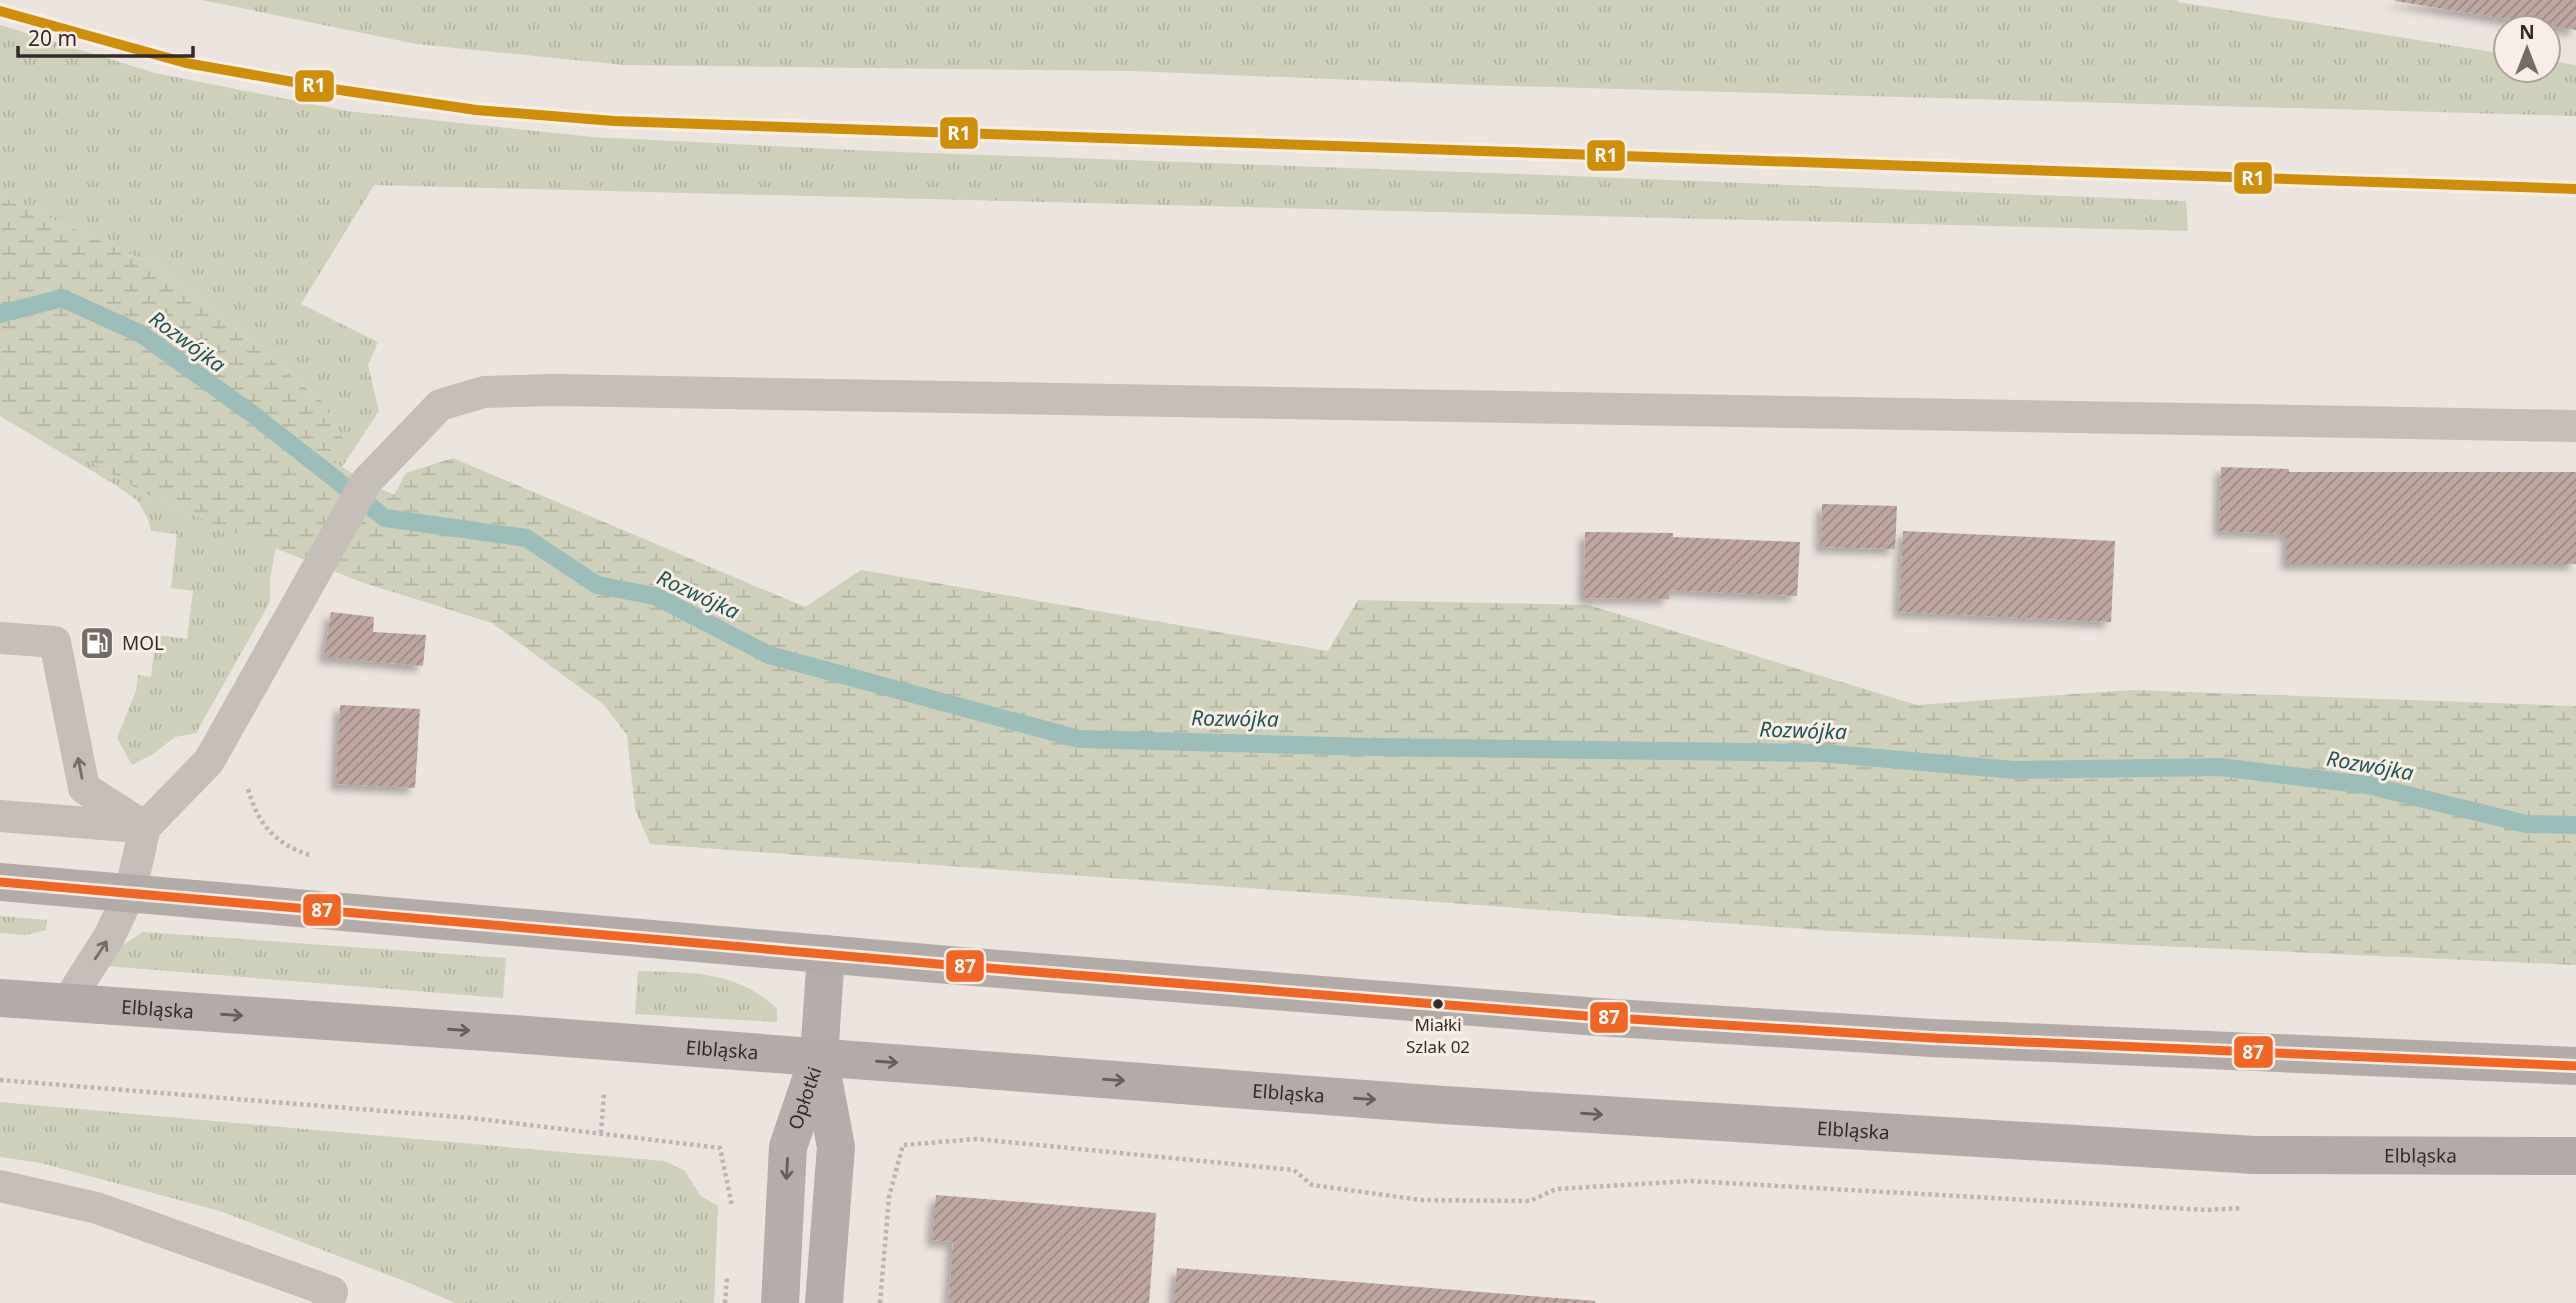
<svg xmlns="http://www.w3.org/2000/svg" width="2576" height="1303" font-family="'Noto Sans',sans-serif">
<defs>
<pattern id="grass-tufts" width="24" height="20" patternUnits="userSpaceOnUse" patternTransform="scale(1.75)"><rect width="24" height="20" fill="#cfd0b9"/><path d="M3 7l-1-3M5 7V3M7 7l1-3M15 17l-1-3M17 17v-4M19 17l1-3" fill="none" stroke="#b2b39f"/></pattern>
<pattern id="wetland-marsh" width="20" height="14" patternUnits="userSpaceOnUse" patternTransform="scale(1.75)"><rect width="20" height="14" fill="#cfd0b9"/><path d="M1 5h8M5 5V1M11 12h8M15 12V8" fill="none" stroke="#b2b39f"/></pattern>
<pattern id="building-hatch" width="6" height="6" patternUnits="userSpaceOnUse" patternTransform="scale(1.75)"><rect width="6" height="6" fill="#bfa6a0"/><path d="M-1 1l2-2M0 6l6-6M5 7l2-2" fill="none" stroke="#9c8782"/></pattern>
<filter id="shadow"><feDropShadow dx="-6" dy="6" stdDeviation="3.5" flood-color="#0004"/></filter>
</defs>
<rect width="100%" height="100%" fill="#ece4df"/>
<path fill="url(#grass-tufts)" d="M202 0H2177L2178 2 2506 54V70H2548V61L2576 65V116L1477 85 1132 71 624 65 416 44Z
M0 25 155 73 347 111 592 137 872 151 1547 175 2186 201 2188 231 374 185 301 304 378 342 368 365 379 411 342 467 336 463 320 399 155 265 0 196Z
M0 410 164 504 276 547 270 579V602L196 733 175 737 153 754 132 765 117 738 136 691 138 675 151 677 156 635 187 639 193 591 171 588 177 534 151 531 149 521 138 501 114 484 0 416Z
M0 916 47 920 46 930 26 935 0 933Z
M143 932 506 958 503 998 93 965Z
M638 971C690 973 737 970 777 1009V1022L635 1014Z
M0 1102 664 1161 684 1170 701 1196 718 1206 714 1303H455L407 1282 220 1211 41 1163 0 1157Z"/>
<path fill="url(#wetland-marsh)" d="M0 196 155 265 320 399 344 441 336 463 366 482 394 495 406 473 453 458 805 607 861 570 1328 651 1358 600 1588 605 1917 705 2132 690 2576 706V965L1831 931 650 844 635 809 627 735 604 705 492 623 361 582 164 504 0 410Z"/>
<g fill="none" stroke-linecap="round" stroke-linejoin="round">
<path stroke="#9cbeba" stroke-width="18" d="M0 314 62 298 141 334 251 413 385 518 526 538 597 585 655 596 769 655 1079 739 1370 747 1821 753 2014 770 2220 767 2367 785 2526 824 2576 825"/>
</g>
<path fill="url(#building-hatch)" filter="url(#shadow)" d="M2395 0H2576V30L2395 1Z
M2221 467 2289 469V472H2576V564H2287V534L2219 531Z
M1822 504 1897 506 1895 549 1821 547Z
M1903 531 2115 541 2111 622 1899 612Z
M1585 532 1673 533V537L1800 542 1797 596 1669 590V599L1584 598Z
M331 612 374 617 373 632 426 635 423 666 324 657Z
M340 705 420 709 415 788 336 784Z
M936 1195 1156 1213 1149 1303H949L953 1242 932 1240Z
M1177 1268 1595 1301V1303H1174Z"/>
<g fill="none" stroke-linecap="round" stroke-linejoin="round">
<path stroke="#bdb5b1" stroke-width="4.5" stroke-dasharray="3.5 3.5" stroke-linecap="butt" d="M248 789C258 824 274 843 309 855
M0 1080 471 1118 720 1148 732 1206
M601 1133 604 1093
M725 1303 727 1278
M880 1303 889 1197 903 1145 977 1139 1294 1170 1312 1185 1421 1200 1530 1201 1556 1189 1690 1181 2207 1210 2242 1208"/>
<path stroke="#c5bdb8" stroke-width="32" d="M0 638 55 642 84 788 145 827
M0 816 140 827
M66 1004 109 937 130 893 145 827 209 761 366 482 440 405 484 392 555 390 2576 426
M0 1186 97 1208 332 1292 328 1303"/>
<g stroke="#b5ada9" stroke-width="38">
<path id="s1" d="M780 1303 788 1147 818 1059"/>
<path d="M824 1303 836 1147 819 1057 826 954"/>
</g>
<g stroke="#b3aba8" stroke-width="38">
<path d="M0 882 949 965 1598 1017 1932 1038 2576 1066"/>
<path id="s2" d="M0 998 527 1035 1443 1105 2254 1155 2576 1156"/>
</g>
<g stroke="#f9eee6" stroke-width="14">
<path id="bus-1" d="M0 882 949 965 1598 1017 1932 1038 2576 1066"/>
</g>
<use href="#bus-1" stroke="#f26522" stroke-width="9"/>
<g stroke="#f9eee6" stroke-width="16">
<path id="rail-1" d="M0 11 186 63 333 89 476 110 614 121 2576 189"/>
</g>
<use href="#rail-1" stroke="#d08d08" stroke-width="10"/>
</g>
<defs><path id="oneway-shaft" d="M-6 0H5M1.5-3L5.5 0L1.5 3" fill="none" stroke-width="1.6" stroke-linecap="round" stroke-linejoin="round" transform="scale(1.75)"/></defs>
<g stroke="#766c68">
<use href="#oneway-shaft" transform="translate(80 768) rotate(-101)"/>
<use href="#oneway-shaft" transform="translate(101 950) rotate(-57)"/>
</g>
<g stroke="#675e5b">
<use href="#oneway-shaft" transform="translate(232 1015) rotate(4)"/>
<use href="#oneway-shaft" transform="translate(459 1030) rotate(4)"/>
<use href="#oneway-shaft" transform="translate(887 1062) rotate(4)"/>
<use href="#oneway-shaft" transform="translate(1114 1080) rotate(4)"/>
<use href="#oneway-shaft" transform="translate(1365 1099) rotate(4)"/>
<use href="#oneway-shaft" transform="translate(1592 1114) rotate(4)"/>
</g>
<use stroke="#685e5b" href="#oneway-shaft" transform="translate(787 1169) rotate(93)"/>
<defs>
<g id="fuel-square" transform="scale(1.75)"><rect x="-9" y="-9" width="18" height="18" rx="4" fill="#756b67" stroke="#f9eee6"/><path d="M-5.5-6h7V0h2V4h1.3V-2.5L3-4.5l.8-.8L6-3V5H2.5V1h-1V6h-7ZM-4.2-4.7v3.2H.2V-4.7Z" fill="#fff"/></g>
</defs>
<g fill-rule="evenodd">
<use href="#fuel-square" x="97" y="643"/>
</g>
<circle fill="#352a27" stroke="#f9eee6" stroke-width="2.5" cx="1438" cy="1004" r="6"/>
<g text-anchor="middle" stroke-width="6" stroke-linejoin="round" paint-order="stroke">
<g font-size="17" fill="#352a27" stroke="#f9eee6">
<text x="1438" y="1031">Miałki<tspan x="1438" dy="22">Szlak 02</tspan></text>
</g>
<g font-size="19" fill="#352a27" stroke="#f9eee6" text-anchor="start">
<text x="122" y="650">MOL</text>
</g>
<g font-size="19" fill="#352a27" stroke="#f9eee6">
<text dy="7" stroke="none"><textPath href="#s2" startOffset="158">Elbląska</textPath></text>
<text dy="7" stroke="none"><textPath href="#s2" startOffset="724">Elbląska</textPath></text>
<text dy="7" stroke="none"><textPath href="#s2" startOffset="1292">Elbląska</textPath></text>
<text dy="7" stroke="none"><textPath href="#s1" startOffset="208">Opłotki</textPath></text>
<text dy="7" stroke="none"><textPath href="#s2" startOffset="1858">Elbląska</textPath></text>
<text dy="7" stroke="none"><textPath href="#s2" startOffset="2426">Elbląska</textPath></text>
</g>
<g font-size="21" font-style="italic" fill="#1d5653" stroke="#f9eee6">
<text transform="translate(187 342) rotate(36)" y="7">Rozwójka</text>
<text transform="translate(698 595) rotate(25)" y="7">Rozwójka</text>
<text transform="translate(1235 719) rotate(1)" y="7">Rozwójka</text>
<text transform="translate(1803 731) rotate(2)" y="7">Rozwójka</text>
<text transform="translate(2370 766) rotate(10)" y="7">Rozwójka</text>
</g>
</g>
<g stroke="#f9eee6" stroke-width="2.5">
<rect x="294" y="69" width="41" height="34" rx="7" fill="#d08d08"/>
<rect x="939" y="116" width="40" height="34" rx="7" fill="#d08d08"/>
<rect x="1586" y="139" width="40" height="33" rx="7" fill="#d08d08"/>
<rect x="2233" y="161" width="40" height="34" rx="7" fill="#d08d08"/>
<rect x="302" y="893" width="40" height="34" rx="7" fill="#f26522"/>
<rect x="945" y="949" width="40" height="34" rx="7" fill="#f26522"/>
<rect x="1589" y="1001" width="40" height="33" rx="7" fill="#f26522"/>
<rect x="2233" y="1035" width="41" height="34" rx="7" fill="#f26522"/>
</g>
<g font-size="19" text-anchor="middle" font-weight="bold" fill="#fff">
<text x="314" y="92">R1</text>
<text x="959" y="140">R1</text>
<text x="1606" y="162">R1</text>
<text x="2253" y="185">R1</text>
<text x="322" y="917">87</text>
<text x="965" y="973">87</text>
<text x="1609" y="1024">87</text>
<text x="2253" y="1059">87</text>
</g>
<g transform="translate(2527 49)"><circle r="33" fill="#f9eee6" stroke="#aba09a" stroke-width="2"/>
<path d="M0-5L12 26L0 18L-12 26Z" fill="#756b67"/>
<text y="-10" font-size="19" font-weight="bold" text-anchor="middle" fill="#352a27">N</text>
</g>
<path d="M18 46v10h175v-10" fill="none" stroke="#352a27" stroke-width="3.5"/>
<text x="28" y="46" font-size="21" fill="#352a27" stroke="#f9eee6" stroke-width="5" paint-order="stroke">20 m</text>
</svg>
